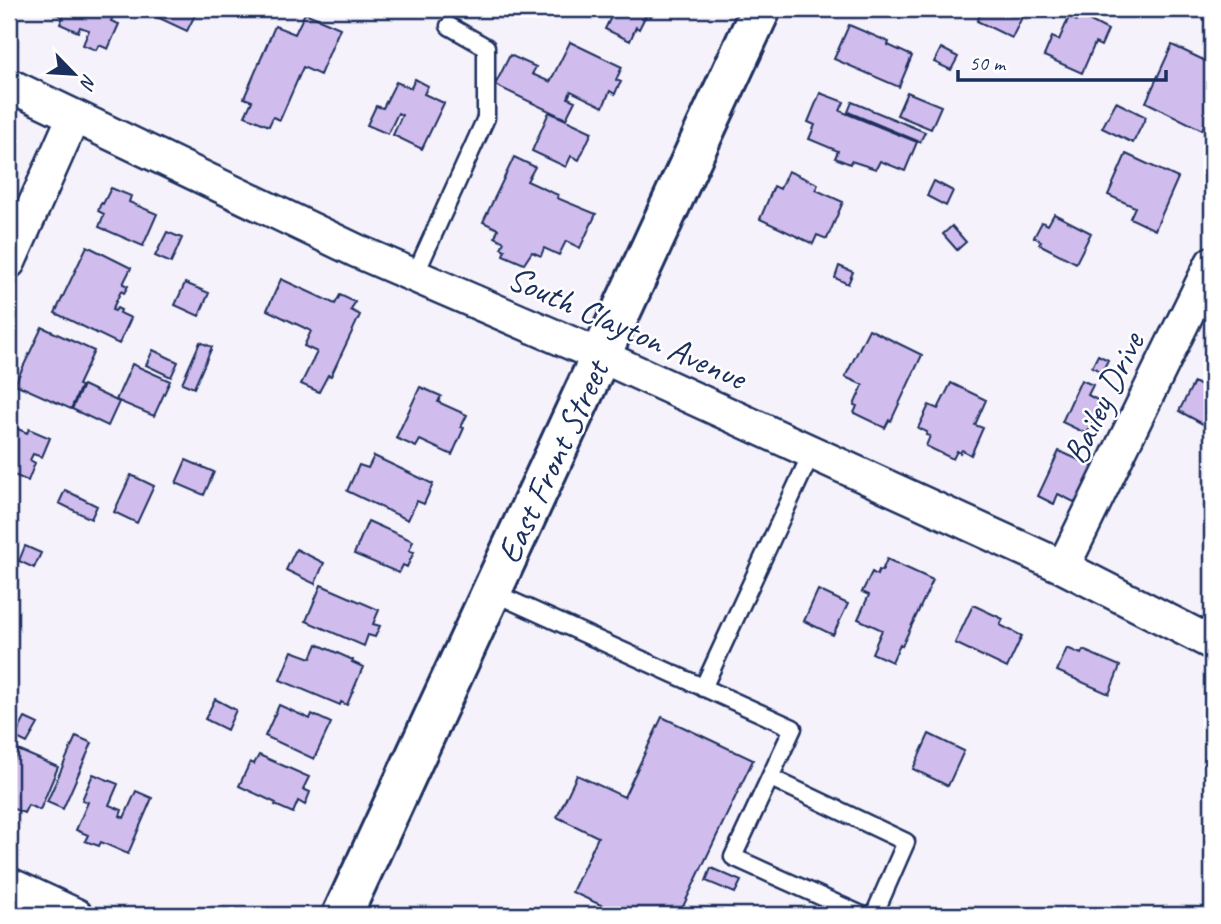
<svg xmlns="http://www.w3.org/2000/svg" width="1221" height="924" font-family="Caveat,sans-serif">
<rect width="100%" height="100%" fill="#f6f2fb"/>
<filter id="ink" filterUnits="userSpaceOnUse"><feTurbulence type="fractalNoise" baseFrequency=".0143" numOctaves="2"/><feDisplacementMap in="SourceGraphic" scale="14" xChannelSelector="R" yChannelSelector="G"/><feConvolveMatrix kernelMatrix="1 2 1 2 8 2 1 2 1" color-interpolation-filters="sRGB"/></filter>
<g filter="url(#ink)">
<path fill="#d0bded" stroke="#1b2f5e" stroke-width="2" d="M45 9H116L111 21 119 24 108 49 99 45 96 50 83 45 89 30 80 27 78 32 60 24 63 17Z
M143 9H198L187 31 142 10Z
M608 9H655L651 17 646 15 639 29 636 27 630 41 605 29 611 17 605 14Z
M983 9H1026L1012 38 977 21Z
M305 13 340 28 320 75 303 67 280 120 273 117 269 126 245 116 252 101 244 98 275 26 295 34Z
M1079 15 1108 30 1101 46 1095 43 1082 73 1044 56 1052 37 1059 40 1069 17 1077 21Z
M849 25 889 42 888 45 912 56 899 87 834 59Z
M570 42 622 67 616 80 621 82 617 89 615 94 610 91 603 107 571 91 568 98 575 101 566 119 495 85 510 55 536 67 532 74 550 82Z
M1172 45 1212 64V107L1202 130 1146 102Z
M941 48 958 57 951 70 934 62Z
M415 79 428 86 424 94 444 103 422 149 393 135 402 115 398 113 388 134 367 125 376 106 383 108 396 82 411 88Z
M907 92 941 106 931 129 897 115Z
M820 93 844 102 840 111 917 142 905 171 880 161 876 169 851 161 850 164 835 158 838 151 809 139 815 125 808 122Z
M852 102 925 132 920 142 848 112Z
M1116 102 1146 117 1133 143 1102 128Z
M549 112 592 132 579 160 571 156 566 167 532 151Z
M1126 154 1178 178 1155 230 1130 218 1135 207 1108 195Z
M514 157 535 167 527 181 558 195 557 198 596 214 580 248 566 241 559 255 544 248 541 256 532 252 524 264 503 255 505 250 501 248 504 242 495 237 498 229 483 222Z
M788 171 818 184 816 190 843 202 827 239 817 235 813 244 760 219 774 186 780 189Z
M934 181 953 191 946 206 927 196Z
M111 188 131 196 129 202 157 214 143 246 99 227 104 214 98 211 101 203 103 204Z
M1054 214 1091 233 1076 263 1039 244 1041 241 1034 237 1042 222 1048 225Z
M952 226 966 242 957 250 943 234Z
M167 232 182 238 171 263 155 256Z
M87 246 131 268 123 284 128 286 124 293 121 291 112 310 115 311 117 308 121 310 120 313 131 318 119 344 55 313Z
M839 266 853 272 848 284 835 278Z
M281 279 335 304 340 295 355 302 351 310 360 315 331 376 328 375 319 392 301 384 317 352 304 346 311 331 267 310Z
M185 283 209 293 199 316 175 305Z
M42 327 94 351 78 385 81 386 71 409 15 384Z
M869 329 922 355 891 421 889 420 885 428 854 413 857 406 854 405 863 385 845 377Z
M200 342 212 347 194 388 182 383Z
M153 350 178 362 171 377 146 365Z
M1098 355 1108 360 1102 372 1092 367Z
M132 364 170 381 154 416 116 400Z
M1212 370V429L1179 411 1194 382 1203 387Z
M1081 380 1093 385 1088 395 1101 402 1087 434 1062 422Z
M951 383 986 400 975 425 983 428 971 455 962 450 960 453 957 451 953 459 926 446 930 436 926 435 927 432 918 428 929 405 938 409Z
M83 385 119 402 108 426 72 409Z
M420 387 441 396 438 402 467 415 461 427 464 428 452 455 420 440 416 447 396 438Z
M11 426 27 433 29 429 50 438 42 457 33 454 30 460 35 463 28 481 9 473V430Z
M1059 451 1095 467 1078 504 1058 494 1054 504 1038 496Z
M374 456 433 484 424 504 417 501 408 520 347 491 359 465 368 468Z
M186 460 214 472 204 495 176 483Z
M131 475 154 486 137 523 114 512Z
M65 490 97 506 91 519 59 503Z
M368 521 413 541 409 551 414 552 407 567 403 565 399 573 354 554Z
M25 546 41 553 34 568 19 561Z
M296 549 324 563 315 584 286 570Z
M887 559 933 580 902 646 900 644 892 662 872 653 882 630 858 619 869 595 862 592 872 572 877 575 879 570 882 571Z
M9 573 17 577 9 595Z
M321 585 379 610 373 624 380 626 375 637 368 635 364 646 306 621Z
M818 590 848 604 833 635 804 621Z
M973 605 1003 619 1000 625 1022 636 1007 668 955 643Z
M317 644 353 660 352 662 363 667 347 705 341 702 340 705 280 680 292 651 311 658Z
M1067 648 1081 654 1083 650 1120 666 1109 694 1057 671Z
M215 699 236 710 227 730 205 719Z
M279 705 310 719 312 714 331 723 314 759 265 736Z
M662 717 753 760 679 915H623L572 892 598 837 557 817 577 775 624 797Z
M25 718 38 724 27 743 15 737Z
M929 734 964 751 948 786 913 769Z
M76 736 92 743 63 809 47 802Z
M18 750 58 767 40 810 28 805 24 813 9 807 10 797 9 796V772Z
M259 755 309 777 303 789 310 792 305 805 298 801 293 813 275 805 276 803 239 786 250 762 254 764Z
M93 774 118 784 109 805 122 810 120 816 124 818 136 791 152 798 128 854 101 842 99 846 85 841 88 835 76 830 88 802 82 800Z
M711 868 741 881 735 893 706 881Z"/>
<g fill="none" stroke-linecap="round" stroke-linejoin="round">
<g stroke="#1b2f5e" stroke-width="21">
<path id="lane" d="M415 275 486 118V47L449 26
M492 592 793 728 733 857 862 915
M703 688 812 452
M771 778 906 842 874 915"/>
</g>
<g stroke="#1b2f5e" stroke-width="37">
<path id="street" d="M9 85 357 251 601 356 1063 567 1212 643
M9 262 74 116
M1063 567 1212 263
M9 884 76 915"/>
</g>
<g stroke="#1b2f5e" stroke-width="44">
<path id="primary" d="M342 915 761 9"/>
</g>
<use href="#lane" stroke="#fff" stroke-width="16"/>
<use href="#street" stroke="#fff" stroke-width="32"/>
<use href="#primary" stroke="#fff" stroke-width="38"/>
</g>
</g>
<g text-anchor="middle" stroke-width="5" stroke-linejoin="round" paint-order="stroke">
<g font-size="35" fill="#1b2f5e" stroke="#fff">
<text transform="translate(627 327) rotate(24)" y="12">South Clayton Avenue</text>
<text transform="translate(1103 398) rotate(-64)" y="12">Bailey Drive</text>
<text transform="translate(552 462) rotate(-65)" y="12">East Front Street</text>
</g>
</g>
<rect width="1221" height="924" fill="none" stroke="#fff" stroke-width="35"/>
<rect x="18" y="18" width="1186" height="889" fill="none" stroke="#1b2f5e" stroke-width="2.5" filter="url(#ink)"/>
<g transform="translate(74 74) rotate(115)" stroke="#ffffff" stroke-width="5" paint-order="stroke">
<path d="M0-5L12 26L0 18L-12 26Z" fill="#1b2f5e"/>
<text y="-10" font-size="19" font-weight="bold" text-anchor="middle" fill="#1b2f5e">N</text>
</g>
<path d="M958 70v10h208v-10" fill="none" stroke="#1b2f5e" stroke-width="3.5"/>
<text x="969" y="70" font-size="21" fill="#1b2f5e" stroke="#ffffff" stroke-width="5" paint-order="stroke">50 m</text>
</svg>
